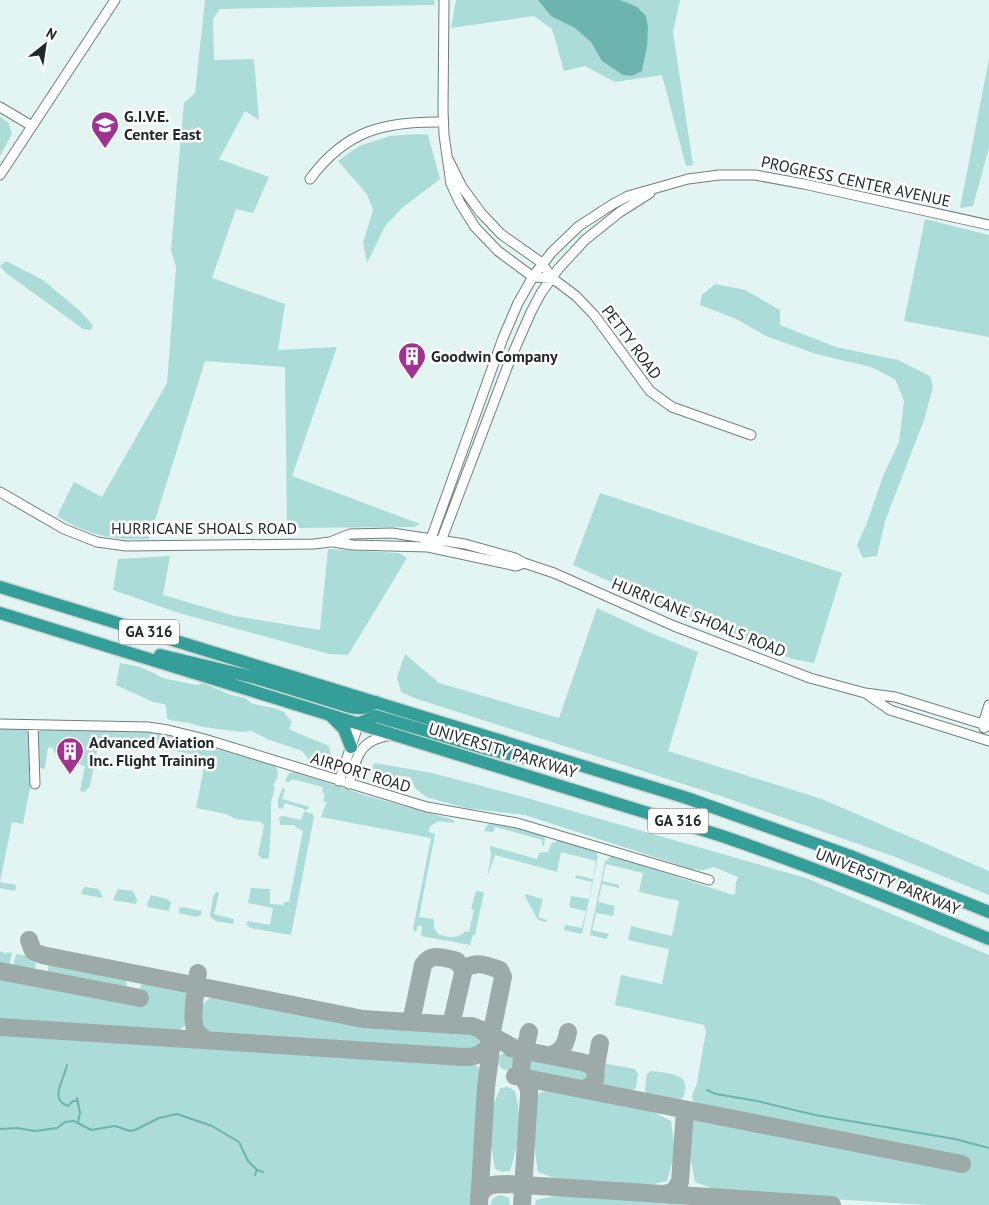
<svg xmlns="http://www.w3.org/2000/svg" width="989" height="1205" font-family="'PT Sans',sans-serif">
<rect width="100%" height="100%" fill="#e2f5f3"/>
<path fill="#acdcd7" d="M205 0H434L435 5 220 9 213 19 214 60 254 59 259 120 245 111 219 159 269 177 253 213 236 209 212 278 285 304 278 350 337 347 292 476 420 524 414 527 287 528 285 367 205 361 149 539C115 541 86 535 57 516L74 482 102 497 167 383 176 267 171 250 184 103 195 93Z
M456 0H680L673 32 693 165 686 166 662 75 615 82 585 66 564 71 552 29 534 16 451 28Z
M989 59V148L973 206 960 208Z
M0 117 8 122 12 134 0 156Z
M418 134 428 135 440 179 402 208 385 226 367 263 363 243 373 210 367 194 338 161 359 146 390 136Z
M925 219 989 235V337L904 321Z
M6 261 43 280 79 310 93 325 91 330 83 329 6 273 0 266Z
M715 284 745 290 780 310V325L836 347 898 360 930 376 933 387 924 420 885 521 877 556 863 558 857 545 867 523 883 476 899 442 904 401 895 379 871 367 816 354 766 336 736 319 700 305 702 295Z
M600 493 842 573 814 663 792 659 730 635 573 565Z
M328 549 399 553 407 558 348 655 329 654 179 613 113 590 118 559 170 556 163 595 235 616 320 630Z
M597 608 651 633 698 652 668 751 822 799 989 871V895L898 858 724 797 417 699 401 692 397 677 405 654 439 683 559 718Z
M120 663 140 667 154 673 162 678 197 685 203 683 231 695 245 698 253 704 274 708 284 712 292 722 289 729C302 736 316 740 329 746L331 756 324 765 312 764 302 751 267 739 252 731 241 732 203 727 189 723 169 720 167 718 166 706 164 704 153 702 116 685Z
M0 727 26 728 29 732 31 783 23 824 12 822 0 882 16 885 15 891 0 888Z
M46 728 151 732 184 738 199 744 274 765 278 771 277 779 273 785 275 787 271 802V823L269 858 263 859 258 855 264 825 261 822 236 819 226 814 196 808 206 757 133 743 132 746 99 741 90 786 85 792 80 791 85 766 59 760V754L54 752 53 748 48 747 45 768 43 769 38 767 37 733 41 729Z
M375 763 432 773 527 798 806 878 989 955V1205H926L739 1193 716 1190 695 1182 690 1155 691 1116 959 1170 962 1169 964 1160 694 1104 692 1096 697 1083 706 1031 704 1025 615 1005 621 975 662 984 669 949 628 940 631 926 672 936 679 901 639 892 643 873 606 864 602 881 619 885V888L602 884 598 902 615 906 613 916 596 913 592 930 609 934 606 939 590 935 591 929 605 862 610 857H616L733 895 735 894 736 886 735 885 738 877 714 867 704 870 691 869 525 815 466 808 426 797 415 788 410 777C407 777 401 775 397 777 384 781 389 786 373 779L370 770Z
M294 772 368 796 454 820V823L439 821 430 826 429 832 435 834 419 917 434 919V928L438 934C449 938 457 939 466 931L469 932 474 910 471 909 476 891 484 892 475 935H473L470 945 421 936 422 927 418 925 416 932 413 929 431 838 321 817 327 802 323 801 325 794 322 792 323 787 292 779 289 782 285 781 289 773Z
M283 788 285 790 282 799 310 807 305 811 304 809 285 803 283 808 280 809 278 807V799Z
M304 812H308L309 814 312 813 314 817 291 935 250 928 247 925V921L270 925 273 908 248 903 251 888 270 889V904L284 905V902H289L303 831 297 828 294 825H280L279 817 283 816 301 820Z
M492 823 541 834 545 838 544 846 542 845 543 840 495 827 493 832 484 831 487 825Z
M559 840 594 850 598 856 582 934 564 930 565 925 582 928 586 911 569 907 571 896 589 899 592 882 575 878 576 875 593 879 596 861 561 852 557 872 495 855 487 878 491 856 490 846 537 859 539 853 548 852 552 843Z
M85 887 99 889 103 898 81 894 83 889Z
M118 889 133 891 137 900 136 904 113 900Z
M216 892 219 893 214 914 234 919 233 924 215 921 210 916 213 897Z
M526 894 543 899 538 917 547 920 546 922 538 920 525 896Z
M151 895 167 899 171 902 169 911 148 907 147 904Z
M182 907 202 911 201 915 196 917 179 913V908Z
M0 951 6 954 7 952 12 953 9 967 0 965Z
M16 954 33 957 36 965 32 982 43 985 139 1003 141 993 144 992 140 988 143 981C149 979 155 981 162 982 167 983 175 984 180 987 192 995 193 1020 182 1028 177 1033 170 1031 163 1031L0 1021V977L23 981 25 971 13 967Z
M53 961 117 973 123 975 127 984 126 987 120 988 48 974V965Z
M217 994 372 1025 470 1032C478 1035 480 1039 479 1047L473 1051H460L211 1034C193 1024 199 1000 217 994Z
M0 1032 471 1063 478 1067 482 1073 473 1205H0Z
M498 1061a9 9 0 1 1 18 0a9 9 0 1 1-18 0Z
M534 1058 587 1069 590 1074 589 1080 582 1083 533 1074 530 1071 527 1065 528 1062Z
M607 1064 635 1069 638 1074 636 1088 628 1092 604 1086 601 1079 604 1065Z
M651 1071C663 1073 687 1072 685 1088 685 1095 683 1099 677 1102L647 1095 645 1089 647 1074Z
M508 1087 515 1091C523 1122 519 1141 510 1171L502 1172 495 1169 490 1139 491 1121 492 1109 500 1088Z
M552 1089 644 1107 671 1121 675 1152 667 1181 644 1186 613 1185 560 1180 538 1172C535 1150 528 1113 539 1093Z
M501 1195 509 1198 510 1205H490L493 1198Z
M560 1195 740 1205H535L536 1200Z"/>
<path fill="#6eb4ae" d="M538 0H620L637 7 646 16 648 28 647 46 642 71 632 76 623 75 602 61 591 42 575 28 551 16Z"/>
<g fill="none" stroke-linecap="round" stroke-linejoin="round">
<path stroke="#6eb4ae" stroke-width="2" d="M67 1065C65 1078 48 1100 68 1106L73 1101H77
M707 1090 716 1094 757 1101 815 1115 955 1139 989 1148
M77 1098 80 1113 78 1122
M0 1129 17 1128 35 1131 57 1128 65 1122 74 1121 91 1130 115 1126 130 1131 135 1130 159 1118 177 1114 212 1126 239 1142 248 1161 257 1170 263 1172
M255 1175 257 1170"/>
<path stroke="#9caaa8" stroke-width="18" d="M29 940 33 951 42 955 363 1019 472 1026 482 1030 488 1037 491 1049 486 1087 479 1205
M0 971 140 998
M198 973C196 984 191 1019 195 1029 197 1033 202 1037 206 1040
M463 973 465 968C478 961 486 965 500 970L503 977 492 1031 491 1046
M411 1022 423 965C431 952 444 958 457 961L462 968 463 973 451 1025
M0 1027 464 1057C478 1057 485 1053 491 1041
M484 1031 519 1051 522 1055 521 1073 529 1089V1096L522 1205
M511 1048 582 1062C600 1066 600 1084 583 1089
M550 1055C562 1052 566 1044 568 1032
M523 1059 529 1032
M595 1072 600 1043
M515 1076 962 1164
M663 1194 673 1192 680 1182 685 1110
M479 1197C485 1184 494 1184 507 1184L832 1205"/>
<g stroke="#6e7f7e" stroke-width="11">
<path id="minor" d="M444 0 443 110 444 135 451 184 460 203 475 227 498 251 533 277 552 278
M0 107 32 126
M448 159 462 187 481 213 501 234 542 263 552 278 576 296 595 316 650 391 672 407 751 435
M0 175 115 0
M310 179C346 130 385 121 443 122
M0 492 64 529 97 542 126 546 314 544 330 542 350 534 392 533 465 544 515 558 524 563 554 573 674 626 810 678 865 693 895 697 989 726
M333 542 353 545 428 547 516 566 524 563
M428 547 503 338 518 303 534 275 552 252 579 226 613 204 628 196 688 179 719 175H755L804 184 989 225
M438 549 510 360 531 312 541 293 559 268 585 240 620 212 650 193
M868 695 890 710 989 741
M0 724 148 727 168 730 201 738 427 807 517 823 709 880
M33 725 35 784
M984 728 983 724 989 705
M339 781 359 723
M349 784C357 756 359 739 393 735"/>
</g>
<g stroke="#d3d4d4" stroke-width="15">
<path id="highway" d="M0 587 687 798 853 857 989 912
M0 613 722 836C812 867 901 902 989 939
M160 655 256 678 350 707C361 709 367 708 376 702
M332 717 344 729 351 747
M359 723 376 716 487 749 560 766"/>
</g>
<use href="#minor" stroke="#fff" stroke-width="9"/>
<use href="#highway" stroke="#349f98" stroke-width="12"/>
</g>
<defs>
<g id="school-pin" transform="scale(1.4375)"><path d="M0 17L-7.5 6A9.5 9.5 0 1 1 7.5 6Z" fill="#a03392" stroke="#fff"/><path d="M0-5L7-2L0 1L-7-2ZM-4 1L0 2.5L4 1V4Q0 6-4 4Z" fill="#fff"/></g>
<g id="building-pin" transform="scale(1.4375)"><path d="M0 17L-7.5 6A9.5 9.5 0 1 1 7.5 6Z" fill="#a03392" stroke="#fff"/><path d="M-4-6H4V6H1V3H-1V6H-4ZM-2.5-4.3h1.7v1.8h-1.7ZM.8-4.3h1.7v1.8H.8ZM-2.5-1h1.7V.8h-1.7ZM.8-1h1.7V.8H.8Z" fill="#fff"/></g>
</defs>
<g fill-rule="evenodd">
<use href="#school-pin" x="105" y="125"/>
<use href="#building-pin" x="412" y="356"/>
<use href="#building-pin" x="70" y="751"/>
</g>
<g text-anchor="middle" stroke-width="5" stroke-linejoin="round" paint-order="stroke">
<g fill="#fff" stroke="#646969" stroke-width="1">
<rect x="119" y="619.5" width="60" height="25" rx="4"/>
<rect x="648" y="808.5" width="60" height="25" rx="4"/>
</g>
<g font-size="15" font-weight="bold" fill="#222929">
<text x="149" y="637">GA 316</text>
<text x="678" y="826">GA 316</text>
</g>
<g font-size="16" font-weight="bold" fill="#222929" stroke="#fff" text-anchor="start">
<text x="124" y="122">G.I.V.E.<tspan x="124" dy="18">Center East</tspan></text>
<text x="431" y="362">Goodwin Company</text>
<text x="89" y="748">Advanced Aviation<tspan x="89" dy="18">Inc. Flight Training</tspan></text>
</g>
<g font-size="16" fill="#222929" stroke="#fff">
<text transform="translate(856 181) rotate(12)" y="6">PROGRESS CENTER AVENUE</text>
<text transform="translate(632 342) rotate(53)" y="6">PETTY ROAD</text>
<text x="204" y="534">HURRICANE SHOALS ROAD</text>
<text transform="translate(699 617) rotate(22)" y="6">HURRICANE SHOALS ROAD</text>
<text transform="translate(503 750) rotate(17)" y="6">UNIVERSITY PARKWAY</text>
<text transform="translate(361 772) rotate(17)" y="6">AIRPORT ROAD</text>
<text transform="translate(888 881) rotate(22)" y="6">UNIVERSITY PARKWAY</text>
</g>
</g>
<g transform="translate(45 45) rotate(30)" stroke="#ffffff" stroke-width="4" paint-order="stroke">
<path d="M0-4L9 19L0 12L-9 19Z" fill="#222929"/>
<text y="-8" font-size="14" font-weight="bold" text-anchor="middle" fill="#222929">N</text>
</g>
</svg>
